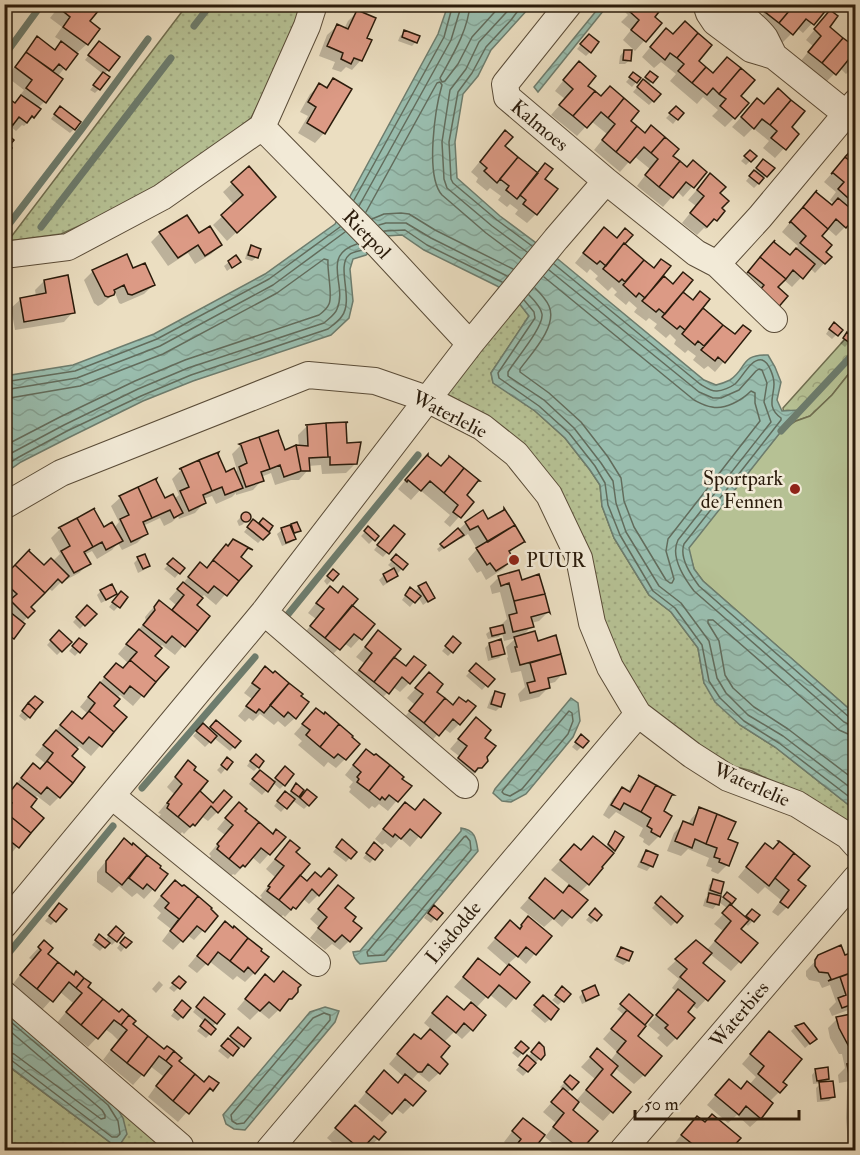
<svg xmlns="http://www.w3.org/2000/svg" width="860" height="1155" font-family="'IM FELL Double Pica',serif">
<defs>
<pattern id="grass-dots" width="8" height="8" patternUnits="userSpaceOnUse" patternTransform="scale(1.5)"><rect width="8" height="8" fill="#b6c194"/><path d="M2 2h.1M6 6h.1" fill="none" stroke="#9da57e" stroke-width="1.8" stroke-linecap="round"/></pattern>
<pattern id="forest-crowns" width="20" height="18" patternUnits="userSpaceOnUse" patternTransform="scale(1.5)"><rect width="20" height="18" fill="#b6c194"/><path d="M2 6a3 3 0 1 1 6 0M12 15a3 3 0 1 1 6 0" fill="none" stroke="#9da57e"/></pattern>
<pattern id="water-waves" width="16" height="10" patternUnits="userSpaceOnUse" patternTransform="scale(1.5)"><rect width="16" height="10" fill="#99bdae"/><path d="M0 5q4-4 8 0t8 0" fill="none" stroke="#84a294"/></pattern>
</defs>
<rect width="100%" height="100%" fill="#ebdec1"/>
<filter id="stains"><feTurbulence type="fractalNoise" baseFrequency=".00333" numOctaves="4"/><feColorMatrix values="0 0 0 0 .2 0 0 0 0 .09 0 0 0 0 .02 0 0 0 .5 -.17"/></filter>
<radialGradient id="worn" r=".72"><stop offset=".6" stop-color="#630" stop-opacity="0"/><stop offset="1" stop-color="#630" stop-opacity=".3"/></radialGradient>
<path fill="url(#grass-dots)" stroke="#706e50" stroke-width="1.5" d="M187 5H309L307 10 251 118 157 191 61 234 8 241Z
M519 303 529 316 491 373 493 382 535 411 565 438 590 470 600 485 602 506 614 538 649 595 671 612 698 648 704 683 740 725 775 747 855 810V831L840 817 752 771 714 761 650 717 616 675 555 493 467 405 443 392Z
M4 1063 111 1143 113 1101 170 1150H5Z"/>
<path fill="url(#forest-crowns)" stroke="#706e50" stroke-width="1.5" d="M855 328V366L832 395 810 416 796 421 784 416 783 408Z"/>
<path fill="#b6c194" stroke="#706e50" stroke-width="1.5" d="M855 366V714L703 581 694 569 688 548 781 431 796 421 810 416 832 395Z"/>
<path fill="url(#water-waves)" stroke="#6d7c6d" stroke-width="1.5" d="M448 5H527L529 8 491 50 478 76 463 94 455 142 457 178 500 216 559 260 704 380 716 385C720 384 726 382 730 380 747 369 740 354 768 355L775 367 781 382 777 400 782 411 798 410 689 548 694 569 703 581 855 714V810L775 747 740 725 715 702 704 683 698 648 671 612 649 595 614 538 602 506 600 485 590 470 565 438 535 411 493 383 491 373 529 316 519 303 497 286 424 250 402 235 386 236 366 255 353 259 350 269 353 301 349 318 331 335 193 381 143 401 70 437 21 462 5 473V376L73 365 154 334 265 274 335 224 438 34Z
M601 5H608L538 92 534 87Z
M571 698 578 703 580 721 573 737 526 794 511 802 502 801 493 793 495 789Z
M461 828C475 830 476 838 478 851L386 961 360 964C356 960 354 958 353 952L360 951 461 831Z
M325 1007 339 1011 335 1022 245 1130 234 1129 226 1124 223 1115 310 1012Z
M4 1008 113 1101 123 1118 127 1134 121 1143H111L5 1063Z"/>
<path fill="#0003" d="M61 4 88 21 87 44 77 53 57 77 44 102 37 109 33 117 24 126 22 125 16 131 10 126 14 104 19 99 18 98 24 90 7 77 28 48 38 38 54 51 63 42 55 37 62 27 50 18Z
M348 4H380L372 12Z
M632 4H663L652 17 660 23 635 51 623 40 631 30 621 22 628 15 625 12Z
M769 4H806L825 9 803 33 797 28 782 43 757 22 770 5Z
M357 12 365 38 361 60 352 70 346 67 341 72 332 69 335 62 319 56 327 35 337 26 344 29 348 21Z
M821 22 849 45 856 39V64L846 74 840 68 825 83 800 62 813 46 806 40Z
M405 32 416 42 412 46 398 41 400 36Z
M673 36 697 61 739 97 734 118 725 127 712 116 718 110 703 97 697 104 670 81 676 74 661 62 654 68 642 57 657 39Z
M585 40 590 52 586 56 577 49Z
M95 47 108 70 104 74 99 89 95 93 90 90 103 74 85 60Z
M624 51 630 60 625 64H619L620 56Z
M570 72 686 168 705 172 683 197 677 191 663 207 637 186 650 169 634 156 620 172 594 150 607 134 591 121 577 136 551 115 565 99 555 91Z
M633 74 639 79 632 87 626 82Z
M646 77H656L648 86 653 101 649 105 633 92Z
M333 79 324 133 315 143 298 133 308 116 300 112 310 94 320 85 325 88Z
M757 100 797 134 775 158 763 148 769 141 753 128 744 137 732 127Z
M676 108 682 113 673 124 666 118Z
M56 112 74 129 70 133 51 119Z
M496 142 537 173 545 165 536 214 527 223 515 214 518 210 510 204 507 207 498 200 501 196 490 188 487 191 476 182 478 178 471 172Z
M856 146V211L845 227 836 236 827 228 820 236 823 252 830 257 815 273 810 268 792 287 783 279 776 287 775 309 740 282 764 253 789 257 798 246 782 232 806 203 831 207 834 204 830 200 836 192 824 182Z
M750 152 755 156 746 165 741 161Z
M759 165 766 176 754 188 746 181Z
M249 168 265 206 227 241 213 225 234 205 223 192Z
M710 175 718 194 720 209 723 211 706 229 704 228 697 235 682 223 696 206 688 200Z
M160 233 198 235 221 245 211 254 195 264 188 253 168 266 151 242Z
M595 238 623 244 734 336 749 332 715 372 708 366 704 369 693 360 696 356 688 350 685 353 674 344 676 340 670 334 666 338 654 328 657 324 649 318 646 321 634 312 637 308 629 301 626 305 614 295 617 292 612 287 608 291 595 279 598 276 590 269 587 273 575 263Z
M251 247 257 257 252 261 245 259 247 252Z
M229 262H239L227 271 224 266Z
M132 270 153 285 144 294 121 304 119 303 115 293 102 304 98 306 94 303 84 280 93 271Z
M44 281 73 312 64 322 15 330 11 308 21 299 36 296 35 290Z
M830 328 841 330 832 339 826 334Z
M847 335 852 339 845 347 840 343Z
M307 426 346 445 356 463 346 473 322 474 321 465 308 466V470L299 480H291L275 485 271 473 261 477 262 480 253 490 236 495V493L232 497 216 504 212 496 203 499 204 503 195 513 179 519 178 516 172 522 164 526 160 518 143 526 146 534 137 543 122 550 118 543 112 550 97 559 92 551 84 555 89 563 79 573 64 581 63 580 52 591 48 588 29 608 33 611 22 623 12 638 4 646V608L8 604 4 600V577L44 567 52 562 60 554 51 538 60 529 93 510 104 529 114 528 119 522 111 506 121 497 164 500 174 499 179 495 172 479 182 469 225 474 235 473 237 470 232 454 241 445 284 452 299 447 298 435Z
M417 466 465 496 472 502 450 527 444 522 450 515 420 490 411 500 398 489Z
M244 514H246L249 518 242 525 239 526 237 521Z
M263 520 271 527 267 532 268 533 258 543 244 532 253 521 258 525Z
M488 521 523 541 508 554 512 560 503 569 486 580 481 571 477 573 468 559 477 549 468 534 461 539 460 537 439 552 437 549 466 523Z
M296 524 299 531 293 536 294 539 290 543 282 546 277 534 282 530Z
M368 529 377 536 369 544 361 536Z
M389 531 403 535 383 557 374 550Z
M217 556 239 557 250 566 216 605 204 595 201 598 195 606 208 616 175 655 162 645 159 648 153 656 167 667 133 706 120 695 117 698 112 706 125 717 91 756 79 746 76 749 70 757 59 797 50 806 37 796 34 799 29 807 42 818 8 857 4 854V798L24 775 39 770 45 763 35 755 63 722 81 720 87 713 80 707 107 674 123 670 128 663 118 654 146 621 145 617 150 611 159 602 171 611 176 605 169 599 200 564 206 569Z
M397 556 406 564 392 580 383 586 379 580 384 575 394 570 388 565Z
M138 559 148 565 144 570 138 573 134 563Z
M173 560 183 568 175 578 164 569Z
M337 574 327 585 324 581 329 575Z
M499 577 520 582 548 612 539 621 531 623 532 626 522 636 537 643 555 638 564 672 555 682 548 684 549 687 539 697 520 702 518 694 525 687 521 671 511 673 507 658 508 657 506 647 516 638 504 641 502 633 499 637 488 639 486 634 491 630 500 626 507 619 500 592 492 594 490 586Z
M419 587 434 597 423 605 418 597 410 607 402 600 406 594 414 592Z
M101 591 115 593 111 598 101 603 97 595Z
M117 597 126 598 114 611 109 607Z
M320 598 350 605 373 624 351 648 344 643 329 658 302 636 316 619 308 613Z
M87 607 94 614 80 629 73 622Z
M59 632 70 642 57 655 47 645Z
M378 632 409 683 400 692 393 687 378 702 350 680 364 663 356 657Z
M449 643 452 652 448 656 442 651Z
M75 644 85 645 75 656 69 651Z
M489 644 504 653 499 658 488 661 485 648Z
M476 665 492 679 482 690 466 676Z
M429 674 435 692 459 724 450 733 443 728 429 744 401 721 415 705 407 698Z
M256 678 295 718 285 727 278 721 274 725 260 714 253 721 249 718 245 722 238 716 252 699 244 693Z
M495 693 500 707 496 711 487 708 491 697Z
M30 702 29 717 25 721 19 716Z
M307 719 345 759 336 768 328 762 324 767 298 745 302 741 294 734Z
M476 719 483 738 486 756 481 767 471 777 450 768 459 756 450 749Z
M216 722 239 741 230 751 214 738 205 747 193 736 203 725 208 730Z
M581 736 587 741 577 751 572 747Z
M251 760 258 767 254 771 247 766Z
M357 760 400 779 409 786 388 811 379 804 375 808 372 806 369 809 349 792 351 789 349 787 353 782 345 775Z
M188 762 192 770 197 792 213 804 217 812 208 821 201 816 184 834 182 832 180 835 158 818 161 814 158 813 174 794 167 787Z
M231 762 221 774 217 770 223 764Z
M280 773 284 785 280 789 273 783 262 795 249 784 255 776 273 782Z
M640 777 662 811 659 836 649 846 643 842 644 839 639 836 643 828 616 812 609 819 603 815 613 798 622 789 628 792 631 786Z
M296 786 305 793 308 805 304 809 292 800 281 812 274 806 281 797 288 795Z
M700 809 726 840 727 865 718 874 711 871 712 868 706 866 709 858 688 849 681 856 667 851 674 833 684 823 688 825 691 819Z
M243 811 272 835 284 837 260 864 252 857 235 875 233 874 230 877 209 859 211 856 209 854 225 835 217 829 230 813Z
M414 811 439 813 410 847 400 838 391 848 385 843 382 845 375 839 396 813Z
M616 833 622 837 614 850 588 884 578 894 571 917 562 927 553 919 544 927 520 908 545 880 562 895 571 886 551 870 574 846 580 851 605 848Z
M133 845 159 867 158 868 166 875 144 899 137 893 132 897 119 886 112 893 97 882V872L115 850Z
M338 845 355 852 346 862 333 852Z
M370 849 381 850 370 863 363 858Z
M281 852 294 853 298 875 318 895 309 904 302 898 285 917 283 915 280 918 259 901 262 897 260 896 275 877 266 869Z
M646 852 656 856 651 866 647 871 637 867 642 856Z
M756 855 796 880 787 907 778 916 772 912 781 900 765 887 758 894 738 877Z
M713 881 720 893 716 897 717 904 713 909 703 906 705 899 709 895H707L709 885Z
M165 891 216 916 194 940 187 935 173 950 162 941 171 929 157 918 161 913 153 906Z
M727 894 734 899 729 905 745 919 748 915H758L748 926 745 923 739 929 756 944 731 971 710 954 701 963 723 981 697 1009 692 1005 686 1012 676 1038 667 1047 657 1038 660 1035 648 1025 677 992 672 988 679 979 667 969 696 942 707 950 723 931 714 924 728 909 719 902Z
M329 897 343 908 351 921 349 941 340 950 332 944 325 950 310 938 319 927 310 919Z
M661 898 681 916 671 926 652 908Z
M55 909V921L51 925 45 921Z
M595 910 600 915 591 924 586 920Z
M429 911 440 913 431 923 424 918Z
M528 918 550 936 526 964 517 956 507 965 528 982 506 1008 489 994 476 1008 471 1030 462 1039 454 1032 444 1042 439 1057 446 1064 439 1073 429 1082 418 1073 411 1081 412 1105 403 1114 395 1108 382 1122 358 1102 374 1082 397 1084 404 1077 389 1064 405 1045 420 1040 431 1029 424 1023 437 1007 463 1012 473 1002 454 987 478 960 499 976 509 967 487 948 501 932 518 929Z
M111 932 116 941 112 945 108 942 100 951 92 945 100 936 105 941Z
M216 933 254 973 245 982 237 976 233 980 209 961 197 973 188 966Z
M44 942 46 954 131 1024 204 1083H217L202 1099 200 1097 178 1122 148 1097 163 1076 150 1066 133 1085 103 1060 118 1040 112 1034 105 1029 88 1047 57 1023 73 1003 59 991 42 1010 12 985 32 960 29 958Z
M129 942 121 952 117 948 121 943Z
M622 948 631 953 628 961 623 965 614 960 617 953Z
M856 953V1004L851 1009 832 1016 829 1009 836 1002 830 985 822 988 819 982 809 980 806 976V971L822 954 844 957Z
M283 973 291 998 269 1019 259 1011 250 1020 237 1009 265 976 273 983Z
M179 978 184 982 174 992 169 988Z
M159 981 163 985 156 993 152 989Z
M563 989 569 994 558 1005 552 1000Z
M583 993 597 994 593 999 582 1004 579 997Z
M629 996 651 1015 636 1036 644 1075 634 1084 615 1068 609 1075 629 1092 603 1121 579 1101 571 1110 596 1131 579 1150H561L545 1137 556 1123 543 1112 563 1090 560 1087 570 1077 577 1082 567 1093 576 1101 595 1079 581 1067 597 1050 610 1061 617 1052 603 1039 624 1015 617 1009Z
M538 1001 550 1019 545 1023 531 1011Z
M200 1003 216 1023 212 1027 210 1034 206 1038 197 1031 205 1022 193 1012Z
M178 1006 182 1017 178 1021 171 1016Z
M856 1015V1080L839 1083 838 1075 845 1068 842 1054H839L830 1038 828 1028 837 1019Z
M803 1025 815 1039 805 1048 791 1031 795 1027Z
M238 1029 249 1038 242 1046 238 1050 237 1049 228 1059 218 1051Z
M521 1043 527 1048 518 1058 512 1053Z
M760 1043 780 1082 779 1092 769 1102 760 1118 750 1127 737 1115 728 1123 707 1105 720 1090H740L749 1085 756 1077 742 1064Z
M535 1049 543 1055 523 1076 516 1070Z
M816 1070 828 1079 823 1084 833 1097 829 1101 817 1102 816 1088 821 1083 813 1084 812 1075Z
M856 1080V1145H848L846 1118 847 1089Z
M355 1107 378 1139 368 1148 364 1145 359 1150H341L327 1138Z
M704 1124 739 1138 729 1150H679L673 1145 688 1127Z
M514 1129 535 1145 541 1150H512L513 1149 504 1142Z"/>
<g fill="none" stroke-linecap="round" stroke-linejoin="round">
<path stroke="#626c5c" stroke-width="1.5" d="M470 4C468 31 452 56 440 78L442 82 445 81 458 64 472 37 502 4
M514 4 479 42 466 69 450 90 442 142 444 179 447 188 492 226 527 252
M523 4 511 20 486 47 472 73 458 92 449 142 451 179 453 183 497 220 532 246
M354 200 444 37 453 4
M359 206 451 40 460 10 461 4
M366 212 437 83 440 82 442 85C435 109 425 176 442 195L486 233 521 259
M372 219 384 214 401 213 409 214 435 230 513 269
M379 225 386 223H406L431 238 507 276
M384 231 405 230 427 245 502 282
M554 264 700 384C705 387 712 392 717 391 722 391 731 387 735 384 742 378 751 358 762 360 769 362 774 377 774 384 774 397 766 407 781 418V420L684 544C679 558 691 575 699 586L849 717 856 718
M549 270 699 392 713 398H721L739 390 756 371 759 369 762 370 767 383 764 402 771 422 678 540C670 556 684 578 694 591L844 722 850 725 856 726
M535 288C540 293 546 299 549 306 558 326 531 354 520 369V372L549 393 581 422 608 457 621 478 624 501 634 527 666 580 670 583H672L674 579 666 551 668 539 760 421 755 403V393L751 391C742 400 725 410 712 407 705 406 700 403 694 400L544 277
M529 295C534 300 541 307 542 314 544 327 515 360 508 372V376L544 400 574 428 601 463 613 481 616 503 626 532 659 586 681 603 709 641 717 678 726 693 748 715 783 736 856 792
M524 300 534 312 535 318 498 373 499 378 539 406 569 433 595 466 605 483 608 505 620 535 653 591 675 608 702 645 709 681 720 698 744 721 779 743 856 802
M4 382 75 371 157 339 269 279 340 227
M4 390 77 378 160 346 273 285 345 232
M4 399 80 386 163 354 277 293 324 259 328 260C327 272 333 296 329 304 327 309 323 312 319 315L185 360 135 381 60 417 4 446
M4 457 64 425 138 389 188 368 324 323C328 319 335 315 337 309 348 285 320 256 357 244
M4 466 19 457 67 431 141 396 191 375 328 329C333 325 339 321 342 316 354 300 336 266 349 255 352 252 359 251 363 250
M569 711 572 713 573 721 568 734 522 789 510 796 504 794 502 792 503 790Z
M856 735 848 734 839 730 713 620H708V623L719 641 725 675 733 688 754 707 788 729 856 781
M466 836 470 841 471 850 384 955 368 956 367 952 464 837Z
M324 1013 330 1015V1020L244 1123 237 1124 232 1121 231 1115 313 1018Z
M4 1016 108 1105 118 1121 120 1134 117 1137H112L11 1060 4 1059
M4 1026 102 1110 105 1115V1118L101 1119 14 1054 4 1051"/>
<path stroke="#6d7c6d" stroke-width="7" d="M172 7 174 4
M194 26 211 4
M4 56 42 4
M4 227 6 228 81 130 148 39
M41 227 171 58
M781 431 856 351
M285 618 418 455
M142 788 255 657
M7 955 113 826"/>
</g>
<path fill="#dc9a85" stroke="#2a1b0b" stroke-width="1.5" d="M61 4H100L97 9 99 10 90 21 100 29 88 45 63 27 70 17 59 8Z
M636 4H665L655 17 662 23 646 42 631 30 639 20 630 12Z
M771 4H795L779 23 765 12Z
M795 4H822L827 9 814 25 806 19 793 35 779 23Z
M357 10 376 18 367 38 372 40 362 61 354 58 351 64 341 59 343 53 327 46 337 24 348 29Z
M830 10 838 16 830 27 843 38 822 63 808 52 821 36 814 29Z
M685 21 698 33 677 58 670 53 665 60 650 47 666 28 673 34Z
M404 30 420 36 417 43 402 37Z
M698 33 712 45 699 61 706 67 692 83 678 71 684 64 677 58Z
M589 34 599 42 591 53 580 44Z
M37 36 55 50 61 41 78 54 66 70 59 64 53 71 26 52Z
M856 37V64L849 59 836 75 822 63 843 38 850 43Z
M99 41 120 57 109 71 88 55Z
M624 50H632L631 61 623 60Z
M26 52 63 79 46 103 26 88 32 80 15 67Z
M727 57 741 68 719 94 713 88 707 95 692 83 706 67 713 73Z
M579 61 596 76 588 86 595 91 573 116 559 105 573 89 563 80Z
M741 68 755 80 741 96 749 103 735 119 720 106 726 99 719 94Z
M650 71 658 77 653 83 645 77Z
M103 72 110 77 100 90 93 85Z
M633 72 641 78 637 83 629 77Z
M333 78 352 89 325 134 307 123 316 107 308 102 319 83 327 88Z
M643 79 661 94 654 102 637 87Z
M610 86 624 98 608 118 601 112 587 128 573 116 595 91 601 96Z
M778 88 791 100 770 125 762 119 754 129 741 117 757 98 764 104Z
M4 95 15 103 21 95 41 109 34 118 32 116 27 123 19 117 13 125 4 119Z
M624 98 639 111 631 121 637 126 616 152 602 140 615 124 608 118Z
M791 100 805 111 792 127 799 134 786 150 771 138 777 131 770 125Z
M60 106 81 122 75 130 54 114Z
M676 106 684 113 678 120 669 113Z
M4 119 13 125 6 133 14 140 9 146 12 148 6 157 4 156Z
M651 125 665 137 651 153 644 147 630 163 616 152 637 126 645 133Z
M505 130 513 137 505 146 518 157 497 183 484 171 487 168 480 162Z
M665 137 679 149 673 156 680 161 659 187 645 175 658 159 651 153Z
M856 145V166L845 157Z
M750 150 757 156 751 162 744 156Z
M518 157 538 173 517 199 506 190 509 186 500 179Z
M845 157 856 166V205L838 189 844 182 833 173 831 174Z
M763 159 775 168 767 177 756 168Z
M693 160 707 172 694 188 686 182 673 198 659 187 680 161 687 167Z
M545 163 553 169 545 179 558 189 537 215 523 204 526 200 520 195Z
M249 166 276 197 237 233 221 215 243 195 231 182Z
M754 170 764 178 759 184 749 176Z
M710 173 726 187 720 193 729 201 722 208 725 211 717 221 714 219 707 227 690 213 704 196 697 190Z
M817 190 816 192 832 205 838 198 856 213V217L846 228 836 219 828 229 803 207Z
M803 207 828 229 822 236 832 245 826 252 832 257 825 264 800 243 806 236 791 222 789 223Z
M187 215 199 233 210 226 222 245 205 256 198 245 178 258 159 232Z
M604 227 617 238 625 228 633 235 625 244 624 243 606 266 600 261 597 264 583 253Z
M775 240 774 242 790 255 796 248 815 264 803 279 793 270 786 279 760 257Z
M624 243 644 260 625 282 622 279 619 282 603 269Z
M251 245 261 249 258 258 248 255Z
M127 254 133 268 145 263 155 285 132 295 128 294 124 285 114 290 115 292 114 295 108 297 105 296 92 270Z
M236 255 241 262 232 268 228 261Z
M760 257 786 279 778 287 788 296 776 310 757 294 764 285 748 272 747 273Z
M661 259 671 266 645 298 639 293 636 297 623 285 644 260 654 268Z
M683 272 693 280 665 314 659 309 656 312 642 301 664 276 673 284Z
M68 275 75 313 24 322 20 298 46 293 44 280Z
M700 291 710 299 685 330 680 326 677 329 662 317 683 292 693 300Z
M703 308 723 325 704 346 698 341 695 345 682 334Z
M834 322 843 330 838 336 829 329Z
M723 325 735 334 743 325 751 331 725 363 718 357 715 361 701 350Z
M847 332 855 339 850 343 843 338Z
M348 422 346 423 347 443 361 442 357 464 330 465V457H328L326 423Z
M326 423 328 457 309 458 310 471H301L296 445 308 446 307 425H305Z
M279 430 278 431 285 450 296 445 301 471 284 477 280 465 270 469 259 437Z
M259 437 270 469 261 472 264 481 246 487 239 467 247 463 241 445 239 444Z
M219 452 218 454 226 472 234 468 243 488 225 495 222 487 212 491 199 460Z
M428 454V456L441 466 449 457V456L464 468 444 493 430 481 421 491 408 480 407 482 405 480Z
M199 460 212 491 203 495 206 503 189 511 180 491 189 487 181 469H179Z
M464 468 480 481H478L467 495 474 502 461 518 453 512 458 505 444 493Z
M157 478 156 480 165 498 173 494 183 513 174 518 170 510 152 518 138 487Z
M138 487 152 518 143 522 148 534 131 542 120 519 129 515 120 497 119 496Z
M95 508 94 509 104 527 112 522 123 541 106 550 102 542 93 547 77 518Z
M504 508 515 525 488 542 478 526 470 530 465 522 483 510 488 519 504 510Z
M241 517a5 5 0 1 1 10 0a5 5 0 1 1-10 0Z
M77 518 93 547 84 552 91 564 74 573 61 551 70 546 60 528H58Z
M263 518 273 526 269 532 259 523Z
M253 519 270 533 263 540 247 527Z
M297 522 301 531 294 533 291 524Z
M290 525 296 539 286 543 281 528Z
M394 525 405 534 389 554 377 545Z
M515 525 525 542H524L509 551 514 560 496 571 490 563 487 565 476 548Z
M368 526 379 536 375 541 364 531Z
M458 528 464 535 444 548 440 544Z
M233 539 253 550 248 548 241 557 252 566 239 581 213 560 226 544 228 546Z
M30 549 29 551 44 565 51 558 69 576 62 583 58 579 45 593 15 565Z
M145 554 150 566 143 569 137 557Z
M396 554 408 564 403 570 391 560Z
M173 558 185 568 180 574 167 564Z
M213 560 239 581 227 596 214 586 208 593 188 577 200 562 207 568Z
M15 565 45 593 31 607 35 611 28 618 10 600 17 594 4 582V576Z
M394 568 398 576 387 582 383 574Z
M333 569 339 574 333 581 327 576Z
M519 570 522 580 539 574 545 594 514 601 509 583 501 586 498 576Z
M183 582 203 598 197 605 210 616 198 631 172 610 184 595 177 589Z
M426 582 435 598 428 602 418 586Z
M112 584 117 594 106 600 100 590Z
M330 586 338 593 343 586 358 599 325 638 310 626 324 609 316 603Z
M410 587 421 596 415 603 405 595Z
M121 591 128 597 120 608 112 602Z
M545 594 550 613 549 612 531 617 534 627 513 632 509 615 517 613 514 601Z
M159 600 198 631 185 647 172 636 166 643 143 625 155 610 154 607Z
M87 605 97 614 85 626 76 617Z
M352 605 375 624 362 640 354 634 340 650 325 638Z
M5 608 25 624 14 639 4 632Z
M503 625 505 633 492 636 490 628Z
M139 629 162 648 155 656 169 667 156 682 130 660 137 652 126 644Z
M59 630 72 642 62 652 50 640Z
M378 630 401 649 374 682 359 670 372 653 365 647Z
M535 631 538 641 556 635 561 654 520 665 515 647H517L514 637Z
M453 636 461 643 453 653 445 646Z
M79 638 87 644 80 653 72 646Z
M501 639 505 654 492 657 489 643Z
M561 654 566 674 548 678 550 688 530 693 527 683 535 681 530 663Z
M414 656 426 665 410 684 402 677 389 694 374 682 394 657 406 666Z
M130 660 156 682 144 697 130 686 124 694 104 677 116 663 123 668Z
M476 663 495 679 488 687 469 671Z
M265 666 273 673 275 671 289 683 264 713 259 709 256 713 246 706 260 689 252 683Z
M429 672 443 684 437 692 445 698 424 723 409 711 423 694 415 688Z
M100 682 120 699 114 706 127 717 114 732 89 711 95 703 88 697Z
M289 683 303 694 301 696 309 702 296 719 288 712 284 717 270 705Z
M495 691 505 694 501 707 491 704Z
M35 696 43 702 36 710 28 703Z
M459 697 466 702 468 700 476 706 460 725 453 719 439 736 424 723 445 698 453 705Z
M28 703 36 710 30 718 22 711Z
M316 708 324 714 325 712 339 724 320 747 306 735 310 730 302 724Z
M72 711 82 719 89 711 114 732 102 747 89 737 83 744 60 725Z
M476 717 491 730 485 738 496 746 487 757 488 761 482 768H478L475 772 458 758 467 746 458 739Z
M216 720 241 741 235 748 210 727Z
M203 723 217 736 211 743 196 731Z
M339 724 353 736 352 737 360 744 346 760 338 754 334 758 320 747Z
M56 730 78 749 72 756 85 767 73 783 47 761 53 753 43 745Z
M581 734 589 741 583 748 575 742Z
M366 749 374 755 376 754 390 765 369 791 357 782 359 779 357 777 361 772 353 765Z
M256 754 264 761 259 768 250 761Z
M227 757 233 762 227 770 221 765Z
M188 760 196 767 194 770 208 781 178 817 167 808 169 804 167 803 182 784 175 777Z
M47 761 73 783 60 798 47 787 41 794 21 778 33 763 40 769Z
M390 765 404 777 402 779 412 786 398 802 389 795 385 800 382 797 380 800 369 791Z
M285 766 294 774 285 786 275 778Z
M260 770 275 782 268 792 252 779Z
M638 775 656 785 641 812 624 803 620 810 611 805 622 787 630 792 639 776Z
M17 783 37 799 31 807 44 818 31 833 5 812 12 803 5 798Z
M296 783 304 790 299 797 291 791Z
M656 785 674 795H672L664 811 672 816 660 837 651 832 652 829 647 826 651 818 641 812Z
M204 786 200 791 213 803 224 790 232 797 218 813 211 806 195 826 193 824 190 827 178 817Z
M307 789 317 797 309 806 300 798Z
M285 791 295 799 287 809 277 801Z
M424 799 441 813 421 838 410 829 401 839 395 834 393 837 383 829 405 802 415 810Z
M239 802 247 809 245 811 259 822 229 859 217 849 219 846 217 844 233 825 225 818Z
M699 807 717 814 706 844 695 839 692 848 675 841 683 821 693 825Z
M4 812H5L31 833 19 848 5 837 4 838Z
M717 814 736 822 728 839 738 843 729 866 719 862 720 859 714 857 717 848 706 844Z
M259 822 273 834 276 829 286 837 270 855 261 848 245 867 243 865 240 868 229 859Z
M615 831 624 837 615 851 608 844Z
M593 836 614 853 602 867 603 868 589 885 560 860 574 844 581 850Z
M124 838 132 845 133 843 147 855 122 885 106 872V861Z
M342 839 357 852 351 859 336 847Z
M290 840 300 848 296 852 310 864 279 900 267 891 270 887 268 886 284 866 275 859Z
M778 841H779L794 853 769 886 746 867 765 843 773 849 779 842Z
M374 842 383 850 375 860 366 853Z
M646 850 658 855 653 867 641 862Z
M794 853 810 866 798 880 806 886 788 908 780 902 789 890 775 878Z
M147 855 161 866 160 868 168 874 155 891 147 884 143 889 129 878Z
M329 868 337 875 319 896 312 889 296 909 293 907 291 910 279 900 300 875 307 881 315 872 321 877Z
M545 878 563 893 569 885 588 900 572 918 562 910 554 919 529 898Z
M713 879 724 882 721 894 710 890Z
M175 880 182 886 184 885 198 896 170 931 179 919 165 908 169 903 161 896Z
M338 885 354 898 345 908 356 917 353 921 362 928 350 942 342 935 335 942 318 928 327 917 318 909Z
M727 892 736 899 732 904 723 897Z
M709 893 721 896 719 905 707 902Z
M198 896 212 908 211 909 218 916 205 932 197 926 183 942 170 931Z
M661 896 683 916 677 923 655 903Z
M59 903 67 909 56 922 49 916Z
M730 904 749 920 741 929 758 943 741 963 715 941 731 921 722 913Z
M434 905 443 913 437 920 428 913Z
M595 908 602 915 597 921 589 915Z
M752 909 760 915 754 922 746 916Z
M528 916 552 936 536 955 526 947 518 957 495 938 510 920 520 929 522 926 521 925Z
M225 921 233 928 234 926 248 938 230 961 218 952 208 965 197 956Z
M116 926 124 933 117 942 108 935Z
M99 934 110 943 105 948 95 940Z
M125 937 132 942 126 948 120 943Z
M248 938 262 949 261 951 269 957 255 974 248 967 244 972 230 961Z
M44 940 53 948 48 954 58 962 37 989 20 975 41 950 38 947Z
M696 940 712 953 703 963 725 981 708 1001 680 977 687 969 675 959Z
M841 945 845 955 856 951V971L828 981 831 979 828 973 819 972 815 966V960L818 955Z
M621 947 633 952 629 961 617 956Z
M478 958 500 975 509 964 530 982 516 999 499 985 488 998 463 977Z
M58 962 74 975 76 971 84 978 76 988 69 982 53 1002 37 989Z
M283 971 301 985 298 988V992L292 999H289L280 1011 269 1002 260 1011 245 999 265 974 274 982Z
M856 971V1003L842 1008 838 998 846 995 840 977Z
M179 976 186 982 180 989 172 983Z
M84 978 91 983 88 987 103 999 81 1025 66 1012 82 993 76 988Z
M595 985 599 995 586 1001 582 991Z
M562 986 571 994 564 1002 555 995Z
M678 989 695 1003 688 1012 695 1018 677 1039 665 1028 668 1025 656 1015Z
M629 994 653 1015 645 1025 620 1004Z
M543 995 559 1009 551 1020 534 1005Z
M447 996 464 1010 471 1002 486 1015 473 1031 464 1023 456 1033 432 1013Z
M204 997 225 1014 217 1024 196 1007Z
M103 999 119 1012 122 1009 129 1015 121 1025 114 1020 98 1039 81 1025Z
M182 1000 191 1008 183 1018 174 1010Z
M627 1010 646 1026 638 1036 662 1056 645 1076 617 1052 626 1041 611 1029Z
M856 1013V1043L848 1045 839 1028 836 1017Z
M129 1015 136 1021 133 1024 148 1036 127 1063 111 1050 127 1030 121 1025Z
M205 1019 216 1029 211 1035 200 1026Z
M804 1023 817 1039 810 1044 795 1026Z
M238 1027 251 1038 244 1047 230 1036Z
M430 1029 450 1046 441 1057 448 1064 440 1074 428 1064 422 1072H418L397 1054 414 1034 421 1039Z
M769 1031 802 1059 783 1082 787 1085 780 1093 758 1074 764 1066 750 1054Z
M148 1036 164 1049 167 1046 174 1051 166 1061 159 1056 144 1076 127 1063Z
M228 1038 239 1048 233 1056 221 1046Z
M521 1041 529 1048 523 1054 515 1048Z
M539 1042 544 1047 545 1055 541 1060 531 1052Z
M856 1043V1073L849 1075 847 1064 855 1063 851 1045 850 1046 849 1045Z
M597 1048 618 1066 611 1075 631 1092 613 1113 586 1090 603 1069 590 1057Z
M174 1051 182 1058 179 1061 195 1074 173 1101 156 1086 172 1066 166 1061Z
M527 1055 536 1063 528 1072 519 1065Z
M828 1067 829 1079 817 1081 815 1069Z
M384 1070 398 1083 405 1074 426 1091 413 1106 405 1099 392 1114 366 1092Z
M195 1074 204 1082 209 1076 219 1083 213 1091 210 1088 189 1114 173 1101Z
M570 1075 579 1082 572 1090 564 1082Z
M729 1079 741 1089 747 1081 773 1103 761 1119 746 1106 739 1115 715 1095Z
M833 1081 835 1097 821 1099 819 1082Z
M563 1088 579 1102 573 1110 598 1131 581 1150 553 1127 564 1113 551 1102Z
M355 1105 386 1132 379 1140 374 1136 361 1150 335 1128Z
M712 1114 741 1138 730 1150H721L716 1147 713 1150H700L681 1135 697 1116 705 1122Z
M523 1118 545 1135 537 1145 543 1150H519L515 1147 521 1139 512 1131Z"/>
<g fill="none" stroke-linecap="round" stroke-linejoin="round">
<g stroke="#5a4c38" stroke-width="28">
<path id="street" d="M569 4 505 84 507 97 606 181 696 253 717 264 760 217 856 102
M706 4 709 13 715 22 751 49 774 56 845 113
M722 4C735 9 757 27 765 38 768 44 771 50 774 56
M262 127 379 246 470 344
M4 255 68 247 162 197 262 127 307 26 314 4
M717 264 774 319
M4 506 61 473 308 375 375 381 427 399 482 427 516 454 549 495 579 558 592 623 610 667 638 714 692 755 728 778 797 804 848 836 856 845
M264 612 465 785
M112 796 317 963
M4 925 264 612 470 344 556 239 606 181
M4 994 180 1146
M269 1150 638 714
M623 1150 856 878"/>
</g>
<use href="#street" stroke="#f2ead7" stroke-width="26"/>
</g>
<g fill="#8f2418" stroke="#f2ead7" stroke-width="2">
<circle cx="795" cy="489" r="6"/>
<circle cx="514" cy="560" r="6"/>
</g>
<g text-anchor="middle" stroke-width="5" stroke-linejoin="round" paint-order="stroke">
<g font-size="20" fill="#2a1b0b" stroke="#f2ead7">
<text transform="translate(540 125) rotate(40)" y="7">Kalmoes</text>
<text transform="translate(367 234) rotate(46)" y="7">Rietpol</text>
<text transform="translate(450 414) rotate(27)" y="7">Waterlelie</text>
<text transform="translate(752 784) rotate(24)" y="7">Waterlelie</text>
<text transform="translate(453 932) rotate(-50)" y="7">Lisdodde</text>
<text transform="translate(739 1014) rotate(-50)" y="7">Waterbies</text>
</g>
<g font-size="20" fill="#2a1b0b" stroke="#f2ead7" text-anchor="end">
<text x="783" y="485">Sportpark<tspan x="783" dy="23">de Fennen</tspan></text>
<text x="526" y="567" text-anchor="start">PUUR</text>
</g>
</g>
<rect width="860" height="1155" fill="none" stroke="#ebdec1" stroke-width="24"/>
<rect x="6" y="6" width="848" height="1143" fill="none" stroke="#2a1b0b" stroke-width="3"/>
<rect x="12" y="12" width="836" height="1131" fill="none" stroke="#2a1b0b" stroke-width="1.5"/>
<path d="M635 1110v9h164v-9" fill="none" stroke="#2a1b0b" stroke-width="3"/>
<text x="644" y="1110" font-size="18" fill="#2a1b0b" stroke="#f2ead7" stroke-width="4.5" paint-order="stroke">50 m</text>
<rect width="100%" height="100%" filter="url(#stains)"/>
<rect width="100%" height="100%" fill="url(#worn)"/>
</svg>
